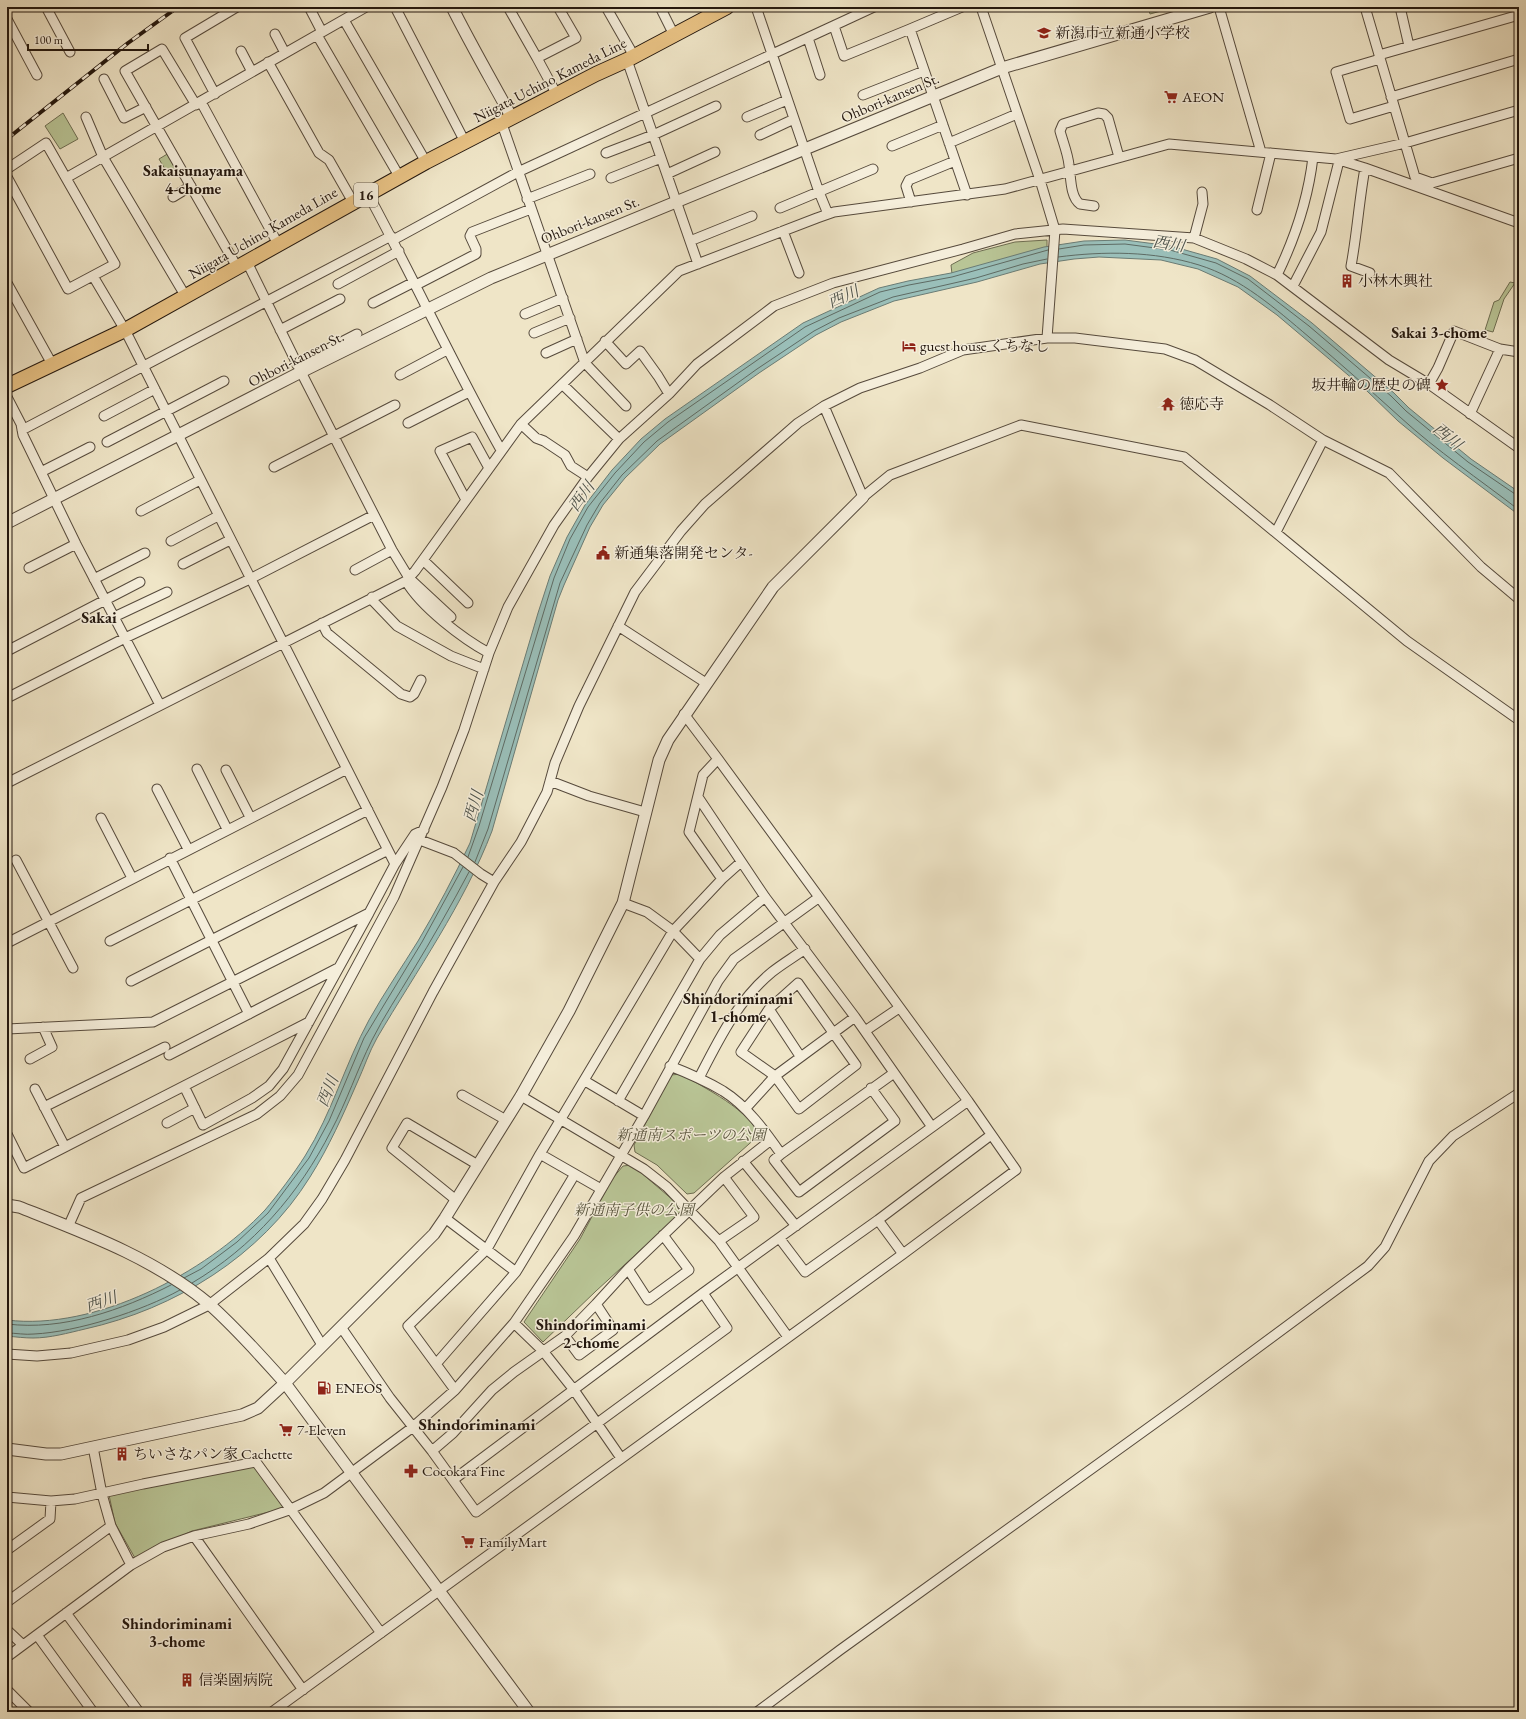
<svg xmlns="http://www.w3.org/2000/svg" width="1526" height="1719" font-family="'EB Garamond','Noto Serif JP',serif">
<rect width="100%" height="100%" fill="#efe5c7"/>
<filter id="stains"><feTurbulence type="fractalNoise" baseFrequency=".005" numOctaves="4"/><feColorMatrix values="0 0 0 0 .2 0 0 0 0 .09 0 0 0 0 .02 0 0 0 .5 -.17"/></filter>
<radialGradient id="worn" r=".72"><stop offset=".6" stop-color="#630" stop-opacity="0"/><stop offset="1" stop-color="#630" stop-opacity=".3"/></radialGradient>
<path fill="#b9c596" stroke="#6e6e52" d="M1148 7H1176L1150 14Z
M63 113 78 139 60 149 45 126Z
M169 153 179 170 169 176 159 159Z
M1047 240V249L952 274 951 265 973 253 1015 242Z
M1510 282 1515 283 1504 299 1493 332 1485 330 1494 302 1499 300Z
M681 1074C701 1086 754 1112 758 1136L694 1193 687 1194 657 1165 635 1152 634 1145 671 1075Z
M632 1165 681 1207V1213L596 1291 543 1342 524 1322 580 1239 612 1179 623 1166Z
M254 1464 285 1508 192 1531 135 1558 115 1523 109 1495Z"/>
<path fill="#9abfb9" stroke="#6a7c75" d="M1125 240 1171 246 1217 259 1250 276 1312 323 1394 393 1409 408 1471 459 1519 492V515L1443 458 1398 421 1367 391 1277 315 1238 287 1198 269 1161 260 1099 257 1074 259 1040 264 977 282 894 301 841 322 816 335 759 373 660 444 625 478 603 505 590 527 564 585 558 600 492 831C464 904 417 970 377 1038 369 1052 364 1068 357 1083 343 1115 329 1147 310 1177 261 1256 175 1309 85 1329 68 1333 50 1338 33 1338 25 1338 16 1337 7 1336V1320C95 1331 206 1273 265 1210 277 1196 295 1172 305 1156 332 1113 345 1064 369 1020 384 993 402 967 418 941 437 909 454 877 470 843L538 613 550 576 567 537 585 505 612 470 641 439 665 419 803 323 879 288 908 281 951 273 1044 247 1084 241Z"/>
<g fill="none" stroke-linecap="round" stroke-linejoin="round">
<path stroke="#5e6b64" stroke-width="1" d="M1059 249 1084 245 1125 244 1170 250 1216 263 1248 279 1309 326 1391 396 1406 411 1468 462 1515 494 1519 495
M1058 257C1104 251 1154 251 1199 265 1241 278 1276 309 1309 337 1340 363 1370 390 1400 417 1437 451 1479 479 1519 510
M468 857 479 826 554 578 570 539 588 507 615 473 644 442 668 422 805 327 880 292 909 285 952 277 1048 250
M475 862 488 829 560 583 587 525 600 503 622 475 657 441 675 428 757 369 814 331 839 318 893 297 976 278 1023 264 1047 259
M184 1278 201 1269 237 1242 268 1213 309 1158 329 1121 364 1038 422 942 463 867
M192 1283C253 1247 299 1194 331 1131 347 1101 357 1070 372 1040 384 1016 399 994 412 972 432 939 451 906 469 872
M7 1324C63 1331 122 1310 171 1285
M7 1333C16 1333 25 1335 34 1334 77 1332 142 1311 180 1290"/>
<g stroke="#564a3c" stroke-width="11">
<path id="minor" d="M46 7 70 52
M309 7 322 32
M395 7 465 142
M508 7 537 58
M606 7 634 56
M660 7 674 35
M756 7 819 192 828 214
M981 7 1040 180 1055 230 1047 338
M1219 7 1261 152
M1365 7 1415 177 1432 183 1519 158
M1400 7 1409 46
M7 19 37 75
M344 20 426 162
M834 26 844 56 910 29 967 195
M910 29 962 7
M275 34 285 53
M317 35 399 176
M808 38 820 75
M241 51 252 72
M1379 55 1519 15
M1380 59 1336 72 1350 119 1394 106
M627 60 698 264
M268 62 319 153 329 160 353 202
M104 79 124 118 146 107
M215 94 185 38 237 7
M557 95 537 58 576 38 558 7
M863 95 924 71
M1391 97 1519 59
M201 102 278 244
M196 105 162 49 125 71 237 267
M86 117 103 157 186 297
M747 117 787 100
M502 124 585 363 626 406
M760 135 794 119
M949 143 1017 114
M892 146 943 125
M606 153 653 135 716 106
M1336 159 1405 143 1519 110
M1365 168C1359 201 1357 234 1351 266L1370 273
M7 169 46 143 115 264 68 289 7 177
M667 174 715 152
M66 178 366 7
M611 178 661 158
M368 194C414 279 454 366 501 450
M173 197 191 186
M527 199 590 174
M911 202 906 186 909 180 955 161
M1094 206 1080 204C1070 197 1071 177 1069 165 1068 154 1063 142 1060 131L1063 124 1098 113 1104 114 1108 118 1119 157
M780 208 873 169
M1257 210 1271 153
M783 231 799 273
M1194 238 1203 204 1202 192
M393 240 518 172 874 7
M690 241 752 216
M247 262 301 372 392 550 409 578 451 617
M1277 275C1296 236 1308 200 1313 157
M93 276 125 330 395 864
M7 283 52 364
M338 284 399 251
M416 285 476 254V249L470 236 472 232 531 209
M1293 286 1321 232 1339 161
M373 303 414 282
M525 314 563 298
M280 330 340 299
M534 333 570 318
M605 341 626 364 640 351 658 376 669 394
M546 353 577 339
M297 365 357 334
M400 375 447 350
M562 384 619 439
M1429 384 1438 368 1454 331 1500 349 1519 352
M7 397 21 424 23 435 76 544 160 705
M824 406 863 497 890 475 1021 425 1184 457 1407 641 1519 720
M1470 414 1500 349
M104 416 155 389
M408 423 469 392
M521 424 536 438 544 441 565 455 571 466 588 477
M22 430 391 236
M107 442 224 381
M274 467 395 405
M41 472 90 447
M466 500 440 451 472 437 489 468
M141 511 200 480
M1276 532 1323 440
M171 541 218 516
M423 560 468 603
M183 564 230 540
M29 568 76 544
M355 570 392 550
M94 579 145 553
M406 581C421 607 463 639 489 653
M372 597 374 602 397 626 451 656 484 669
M114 617 167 592
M322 623 327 633 401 694 410 697 414 694 421 680
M618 626 706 683
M7 651 140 582
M7 698 125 638 250 579 374 515
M718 759 703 775 689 832 722 879
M197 769 227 829
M226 770 250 817
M550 781 589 796 645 812
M7 783 406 581 415 571 521 424 679 271 817 218 834 212 1005 189 1169 144 1336 159 1365 168 1519 223
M157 789 188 849
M698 797 765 897 855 1017 932 1127
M101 818 132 878
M420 840 454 853 481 874 494 882
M170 858 249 1014
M16 860 73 968
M623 903 647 912 673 931 700 959
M110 941 368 810
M7 943 347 769
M131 981 388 850
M798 983 856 1065 799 1109 775 1076 741 1052 769 1009Z
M769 1009 800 1056
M7 1029 153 1022 369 913 395 864 415 834 424 830
M865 1031 899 1008
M169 1055 338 968
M30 1059 52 1047 43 1027
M670 1066C688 1073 706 1081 723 1091 747 1106 765 1131 781 1154L894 1073
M699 1078C719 1039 738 1000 772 972 782 964 794 957 805 949
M585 1081 644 1116
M184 1086 203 1125 252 1098 269 1086 283 1069 369 913
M35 1089 65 1147
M462 1095 506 1120
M521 1096 644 1169 667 1187 719 1241 788 1337
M618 1101 700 959 720 935 765 897
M44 1107 165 1047
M745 1109 775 1076 855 1017
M167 1123 195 1108
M7 1134 24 1168 309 1022
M540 1154 601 1189
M781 1154 774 1160 799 1192 895 1121 871 1088
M743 1161 796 1226
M456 1200 392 1148 407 1123 478 1165
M445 1218 516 1272
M878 1220 903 1254
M68 1227 81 1198 257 1114 280 1096 298 1075 394 897 442 787 464 730 489 653 508 607 554 525 588 477 619 439 669 394 697 364 774 306 833 283 963 249 1015 234 1063 229 1194 238 1246 259 1277 275 1389 360 1429 384 1519 448
M780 1239 805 1272 878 1220 991 1135
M719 1241 754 1217 724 1177
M269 1258 322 1345
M628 1269 648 1300 689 1270 663 1235
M514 1323 543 1351 574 1390 621 1458
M341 1327 390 1398 432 1451 476 1512 727 1328 703 1293
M565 1336 579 1355 613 1330 596 1304
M7 1354 37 1356 71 1353 128 1340 164 1327 209 1305 269 1258 304 1224 322 1199 345 1160 433 992 494 882 521 842 547 792 555 763 579 706 635 592 681 531 705 504 798 423 824 406 860 388 920 368 963 350 1047 338H1075L1165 349 1195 360 1270 405 1323 440 1389 473 1481 567 1519 599
M436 1364 516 1272 575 1174
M455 1390 408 1326 487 1249 540 1154 673 931 722 879 741 862
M93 1447 102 1494 111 1526 131 1565
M432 1451 453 1433 492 1390 514 1372 565 1336 596 1304 628 1269 724 1177 771 1140
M453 1480 703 1293 968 1101
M7 1497 51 1501 75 1499 143 1484 256 1462 381 1633
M194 1536 303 1690
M7 1550 50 1519 51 1501
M7 1602 111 1526
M66 1613 139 1712
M7 1630 23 1645
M37 1635 93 1712
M7 1657 131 1565 163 1547 194 1536 249 1524 289 1510 324 1493 413 1427 455 1390 514 1323 574 1236 644 1116 718 981 734 959 818 898
M7 1690 29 1712
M272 1712 903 1254 1016 1170 968 1101 718 759 684 714
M757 1712 840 1650 1187 1400 1368 1266 1385 1247 1429 1161 1453 1136 1519 1093"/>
</g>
<g stroke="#564a3c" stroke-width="13">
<path id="tertiary" d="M452 7C471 45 492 81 512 118
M7 523 301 372 491 278 1002 68 1210 7
M7 1205 19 1207C85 1233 154 1258 209 1304 236 1328 261 1356 285 1383L529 1712
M7 1449 46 1454H61L242 1415 258 1408 285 1383 434 1234 445 1218 521 1096 569 1011 623 903 659 760 668 740 773 587 863 497"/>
</g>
<g stroke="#23170e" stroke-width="16">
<path id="primary" d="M7 386 125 330 426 162 596 74 627 60 727 7"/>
</g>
<use href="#minor" stroke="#f5eedb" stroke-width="9"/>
<use href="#tertiary" stroke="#f5eedb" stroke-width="11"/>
<use href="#primary" stroke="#e8c284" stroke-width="14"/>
<g stroke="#23170e" stroke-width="4">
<path id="rail" d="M7 139 128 43 178 7"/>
</g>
<use href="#rail" stroke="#f5eedb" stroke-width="2.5" stroke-dasharray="8" stroke-linecap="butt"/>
</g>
<defs>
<g id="school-bare" transform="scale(1.08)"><path d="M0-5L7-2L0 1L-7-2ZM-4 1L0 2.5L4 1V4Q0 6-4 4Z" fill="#8f2418" stroke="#f5eedb" stroke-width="2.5" paint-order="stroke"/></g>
<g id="supermarket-bare" transform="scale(1.08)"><path d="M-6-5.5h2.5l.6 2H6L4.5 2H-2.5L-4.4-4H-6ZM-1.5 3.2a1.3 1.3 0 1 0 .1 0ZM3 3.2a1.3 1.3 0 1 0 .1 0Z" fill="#8f2418" stroke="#f5eedb" stroke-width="2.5" paint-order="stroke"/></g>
<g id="building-bare" transform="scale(1.08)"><path d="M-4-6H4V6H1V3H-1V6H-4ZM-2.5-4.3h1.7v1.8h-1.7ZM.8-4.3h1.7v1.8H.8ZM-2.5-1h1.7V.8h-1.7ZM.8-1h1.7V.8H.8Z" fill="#8f2418" stroke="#f5eedb" stroke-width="2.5" paint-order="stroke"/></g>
<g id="hotel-bare" transform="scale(1.08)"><path d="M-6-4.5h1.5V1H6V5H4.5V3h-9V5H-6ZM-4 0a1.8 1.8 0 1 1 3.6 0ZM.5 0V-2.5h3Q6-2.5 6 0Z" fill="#8f2418" stroke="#f5eedb" stroke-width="2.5" paint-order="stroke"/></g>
<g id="sight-bare" transform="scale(1.08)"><path d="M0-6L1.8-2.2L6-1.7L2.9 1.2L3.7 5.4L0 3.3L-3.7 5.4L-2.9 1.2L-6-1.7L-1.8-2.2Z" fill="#8f2418" stroke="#f5eedb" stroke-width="2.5" paint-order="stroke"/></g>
<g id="temple-bare" transform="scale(1.08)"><path d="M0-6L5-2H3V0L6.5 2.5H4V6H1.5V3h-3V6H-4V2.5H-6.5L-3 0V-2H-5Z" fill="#8f2418" stroke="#f5eedb" stroke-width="2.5" paint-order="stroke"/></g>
<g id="civic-bare" transform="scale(1.08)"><path d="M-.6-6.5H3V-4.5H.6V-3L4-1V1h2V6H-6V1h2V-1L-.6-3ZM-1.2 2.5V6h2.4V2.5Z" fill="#8f2418" stroke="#f5eedb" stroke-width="2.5" paint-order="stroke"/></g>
<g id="fuel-bare" transform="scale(1.08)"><path d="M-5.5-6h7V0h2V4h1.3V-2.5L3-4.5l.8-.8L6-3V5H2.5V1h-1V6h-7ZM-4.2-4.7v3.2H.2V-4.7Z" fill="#8f2418" stroke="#f5eedb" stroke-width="2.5" paint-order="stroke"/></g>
<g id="pharmacy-bare" transform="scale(1.08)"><path d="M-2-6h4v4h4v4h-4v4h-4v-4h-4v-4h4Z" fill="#8f2418" stroke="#f5eedb" stroke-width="2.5" paint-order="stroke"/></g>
</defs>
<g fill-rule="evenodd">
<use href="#school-bare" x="1044" y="33"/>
<use href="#supermarket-bare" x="1171" y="97"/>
<use href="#building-bare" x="1347" y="281"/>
<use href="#hotel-bare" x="909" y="346"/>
<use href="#sight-bare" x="1442" y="385"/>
<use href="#temple-bare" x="1168" y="404"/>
<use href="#civic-bare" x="603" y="553"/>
<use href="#fuel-bare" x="324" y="1388"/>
<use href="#supermarket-bare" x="286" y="1430"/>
<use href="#building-bare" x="122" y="1454"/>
<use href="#pharmacy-bare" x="411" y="1471"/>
<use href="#supermarket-bare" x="468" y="1542"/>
<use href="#building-bare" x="187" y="1680"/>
</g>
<g text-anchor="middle" stroke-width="3" stroke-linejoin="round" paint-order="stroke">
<rect fill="#f5eedb" stroke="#62584c" stroke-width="1" x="354" y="183" width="24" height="24" rx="3"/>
<g font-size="14" font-weight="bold" fill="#23170e">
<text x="366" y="200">16</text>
</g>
<g font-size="15" fill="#23170e" stroke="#f5eedb" text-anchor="start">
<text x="1055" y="38">新潟市立新通小学校</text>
<text x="1182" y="102">AEON</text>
<text x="1358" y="286">小林木興社</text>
<text x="920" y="351">guest house くちなし</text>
<text x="1431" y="390" text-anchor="end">坂井輪の歴史の碑</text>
<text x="1179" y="409">徳応寺</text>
<text x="614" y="558">新通集落開発センタ-</text>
<text x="335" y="1393">ENEOS</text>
<text x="297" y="1435">7-Eleven</text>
<text x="133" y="1459">ちいさなパン家 Cachette</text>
<text x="422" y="1476">Cocokara Fine</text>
<text x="479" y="1547">FamilyMart</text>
<text x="198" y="1685">信楽園病院</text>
</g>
<g font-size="15" fill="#23170e" stroke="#f5eedb">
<text transform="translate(550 80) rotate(-27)" y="5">Niigata Uchino Kameda Line</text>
<text transform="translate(890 98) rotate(-23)" y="5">Ohbori-kansen St.</text>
<text transform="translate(590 220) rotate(-22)" y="5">Ohbori-kansen St.</text>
<text transform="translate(263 233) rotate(-30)" y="5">Niigata Uchino Kameda Line</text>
<text transform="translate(296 359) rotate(-27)" y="5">Ohbori-kansen St.</text>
</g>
<g font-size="15" font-style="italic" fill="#58543e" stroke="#f5eedb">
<text x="691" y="1140">新通南スポーツの公園</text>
<text x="634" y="1215">新通南子供の公園</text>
</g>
<g font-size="16" font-weight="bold" fill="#23170e" stroke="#f5eedb">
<text x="193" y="176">Sakaisunayama<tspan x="193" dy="18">4-chome</tspan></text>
<text x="1439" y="338">Sakai 3-chome</text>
<text x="99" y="623">Sakai</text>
<text x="738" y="1004">Shindoriminami<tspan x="738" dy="18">1-chome</tspan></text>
<text x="591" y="1330">Shindoriminami<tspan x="591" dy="18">2-chome</tspan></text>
<text x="177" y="1629">Shindoriminami<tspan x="177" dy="18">3-chome</tspan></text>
</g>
<g font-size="16" font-style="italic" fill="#4d524a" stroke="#f5eedb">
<text transform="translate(1169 243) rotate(9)" y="6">西川</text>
<text transform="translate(843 296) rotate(-24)" y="6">西川</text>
<text transform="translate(1448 436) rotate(40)" y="6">西川</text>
<text transform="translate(581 496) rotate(-54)" y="6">西川</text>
<text transform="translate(473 806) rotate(-74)" y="6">西川</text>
<text transform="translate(327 1091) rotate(-68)" y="6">西川</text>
<text transform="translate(101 1301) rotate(-19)" y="6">西川</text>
</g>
<g font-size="17" font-weight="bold" fill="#23170e" stroke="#f5eedb">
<text x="477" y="1430">Shindoriminami</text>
</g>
</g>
<rect width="1526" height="1719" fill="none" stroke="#efe5c7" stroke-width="24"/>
<rect x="8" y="8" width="1510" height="1703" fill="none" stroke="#23170e" stroke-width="2"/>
<rect x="12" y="12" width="1502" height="1695" fill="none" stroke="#23170e"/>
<path d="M28 44v6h120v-6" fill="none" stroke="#23170e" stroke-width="2"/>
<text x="34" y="44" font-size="12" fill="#23170e" stroke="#f5eedb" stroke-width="3" paint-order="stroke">100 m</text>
<rect width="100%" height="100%" filter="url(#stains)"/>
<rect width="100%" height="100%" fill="url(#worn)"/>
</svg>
